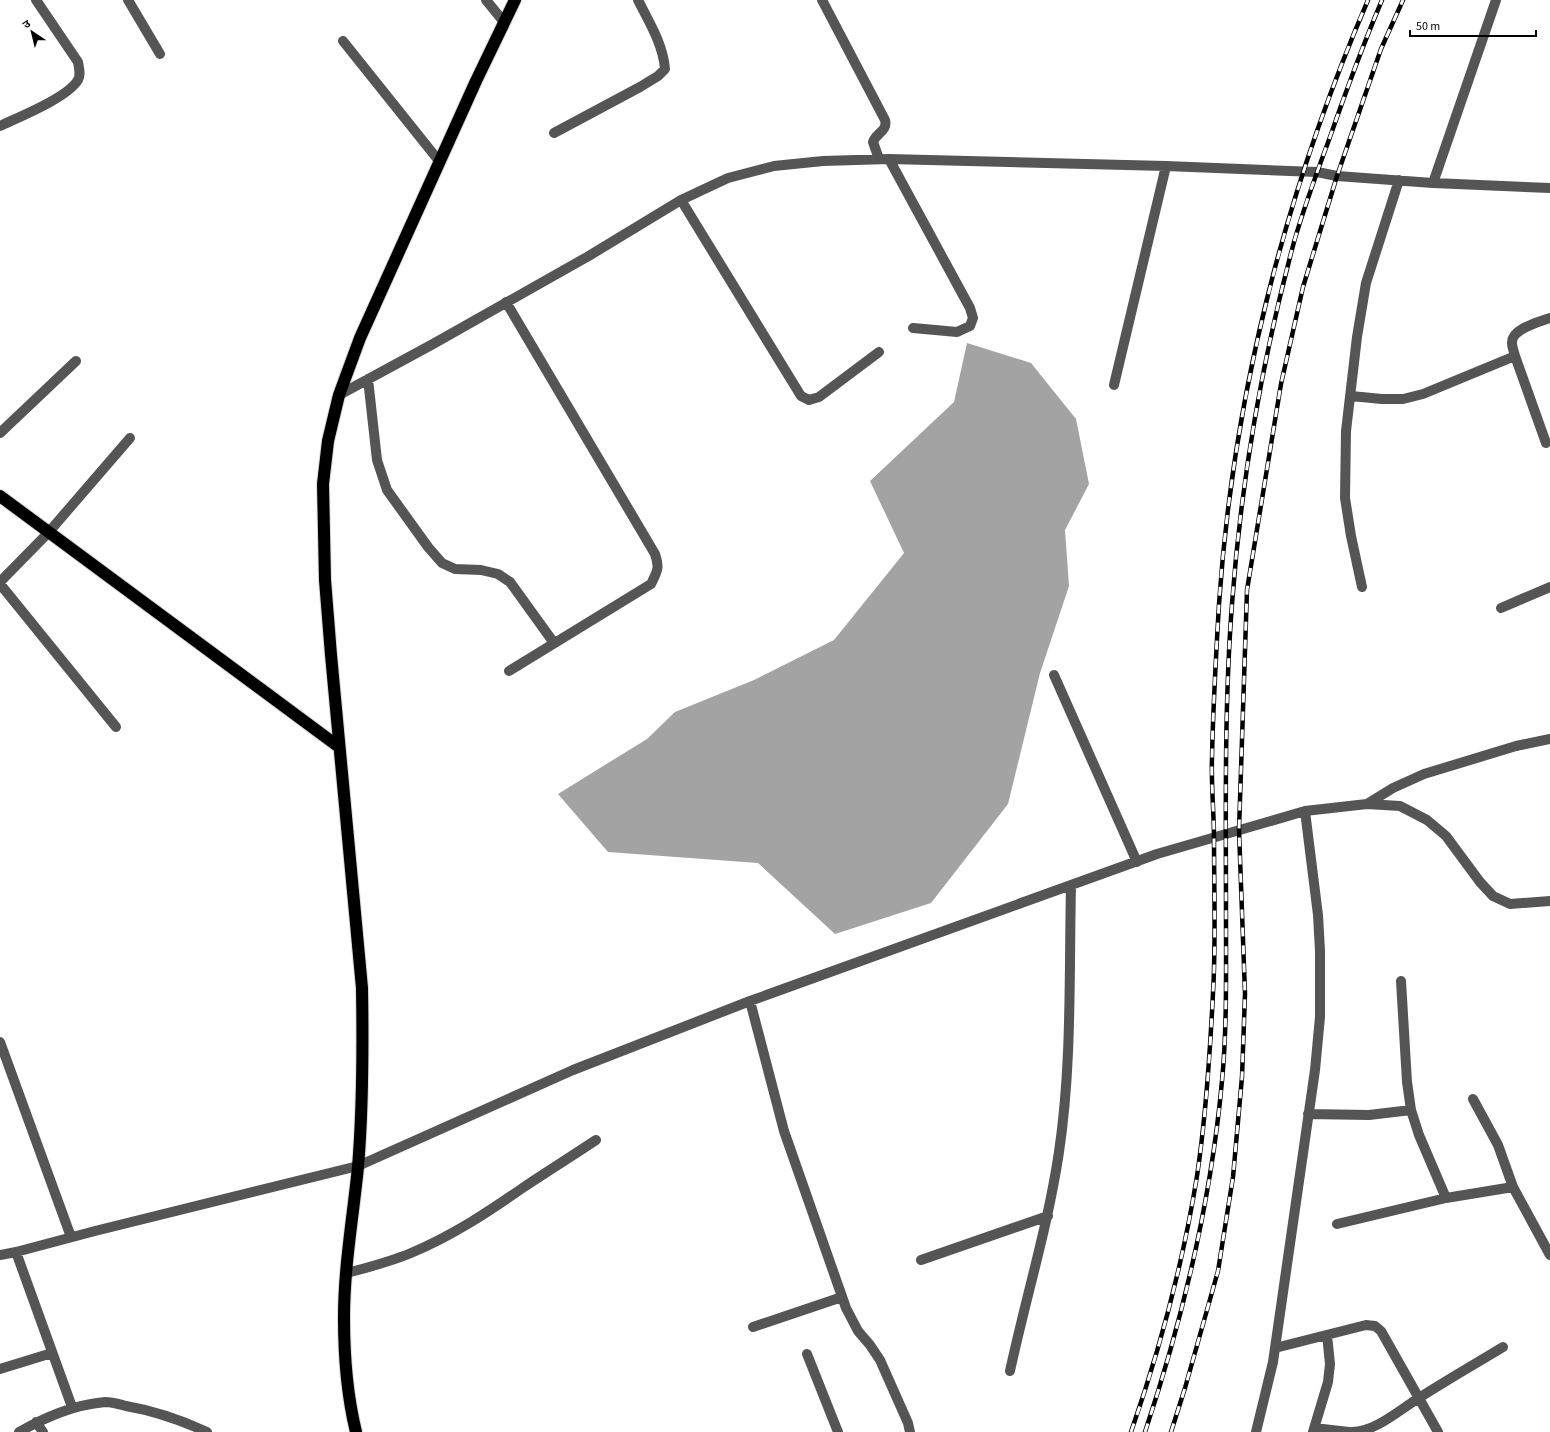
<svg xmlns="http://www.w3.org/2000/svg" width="1550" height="1432" font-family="'Source Sans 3','Noto Sans Devanagari',sans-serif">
<rect width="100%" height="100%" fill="#fff"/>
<path fill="#a3a3a3" d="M967 343 1031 363 1076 419 1089 484 1065 530 1069 586 1040 673 1008 804 931 903 835 934 758 863 608 852 558 794 647 739 675 712 754 680 834 640 904 553 870 481 954 402Z"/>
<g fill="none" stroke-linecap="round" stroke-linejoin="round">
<g stroke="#dbdbdb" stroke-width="14">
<path id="highway" d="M0 496 339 747
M356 1432C347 1395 344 1356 344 1318 344 1267 353 1217 358 1167 363 1107 363 1048 362 988L331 655 325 580 323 484 328 441 339 395 360 338 476 81 515 0"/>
</g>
<path stroke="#555" stroke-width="10" d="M128 0 160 54
M486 0 504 22
M822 0 885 120C888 131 876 133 873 142L879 159
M343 41 439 161
M0 126C19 117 67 98 78 80 81 75 79 68 78 62L36 0
M554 133 640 87 658 76 665 69C663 44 649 22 638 0
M889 159 970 308 973 318 970 326 957 332 913 328
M1433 183 1496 0
M681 200 801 396 809 400 819 397 879 352
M506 302 655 554C660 568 657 572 651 584L509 671
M1515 356 1546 443
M368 379 377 460 387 490 428 547 442 563 455 569 481 570 498 574 510 582 554 643
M1114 385 1166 166
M339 395 433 344 587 257 681 200 728 178 774 166 823 161 889 159 1166 166 1317 172 1337 176 1433 183 1550 188
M1351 396 1382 399H1403L1423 394 1515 356C1514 352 1512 347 1512 343 1511 329 1539 322 1550 318
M0 433 76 361
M0 582 48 533 130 438
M0 584 116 727
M1362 587 1351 536 1345 498 1346 431 1357 337 1366 283 1399 180
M1501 608 1550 587
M1054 675 1137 862
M1367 804 1393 788 1424 774 1516 746 1550 739
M1401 981 1407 1082 1411 1110 1419 1135 1446 1198
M750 1001 784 1131 846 1308 858 1331 870 1345 880 1360 908 1423 910 1432
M0 1042 71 1237
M1473 1099 1498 1145 1513 1187
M1308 1114 1369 1115 1411 1110
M1337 1224 1446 1198 1513 1187 1550 1255
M16 1252 72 1407
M0 1255 16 1252 95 1231 358 1166 573 1070 750 1001 1157 854 1305 811 1367 804 1400 806 1427 820 1446 836 1480 882 1493 896 1510 904 1550 901
M921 1260 1048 1216
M347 1273C369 1267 390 1262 411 1253 452 1236 488 1212 524 1187 548 1171 572 1156 596 1140
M753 1327 842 1297
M1275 1348 1366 1325 1375 1326 1381 1331 1438 1432
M807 1354 838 1432
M0 1369 52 1353
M1010 1371C1026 1297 1048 1226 1059 1152 1072 1065 1069 974 1071 886
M36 1422 43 1432
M1314 1428 1349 1432
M19 1432C46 1417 73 1405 105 1402 112 1402 119 1404 126 1406 155 1411 181 1420 207 1432
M1256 1432 1273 1362 1315 1070 1320 1017V951L1318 915 1305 811
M1313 1432 1328 1382 1330 1364 1327 1335
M1352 1432C1377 1431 1399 1410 1419 1398 1447 1380 1475 1364 1503 1347"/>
<use href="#highway" stroke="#000" stroke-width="12"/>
<g stroke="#000" stroke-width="4.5">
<path id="rail" d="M1131 1432C1160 1349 1183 1263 1197 1176 1206 1116 1210 1054 1213 993 1216 942 1214 890 1214 839 1214 812 1211 785 1212 758 1213 707 1216 655 1219 604 1233 396 1286 191 1368 0
M1145 1432C1183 1318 1211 1201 1222 1081 1227 1028 1226 973 1226 919 1226 814 1224 709 1232 604 1241 482 1262 360 1294 242 1304 207 1317 172 1330 137 1346 91 1363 45 1382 0
M1171 1432 1185 1388 1218 1271 1233 1177 1242 1077 1245 994 1239 830 1247 590 1281 384 1303 287 1337 176 1381 49 1403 0"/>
</g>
<use href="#rail" stroke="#fff" stroke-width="3" stroke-dasharray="9" stroke-linecap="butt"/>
</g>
<g transform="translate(32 32) rotate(325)" stroke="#ffffff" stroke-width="3" paint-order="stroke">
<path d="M0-3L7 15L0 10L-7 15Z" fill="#000000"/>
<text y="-6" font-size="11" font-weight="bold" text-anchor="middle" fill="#000000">उ</text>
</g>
<path d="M1410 30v6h126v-6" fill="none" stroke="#000000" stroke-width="2"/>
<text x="1416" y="30" font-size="12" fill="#000000" stroke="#ffffff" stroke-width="3" paint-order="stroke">50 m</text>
</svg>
